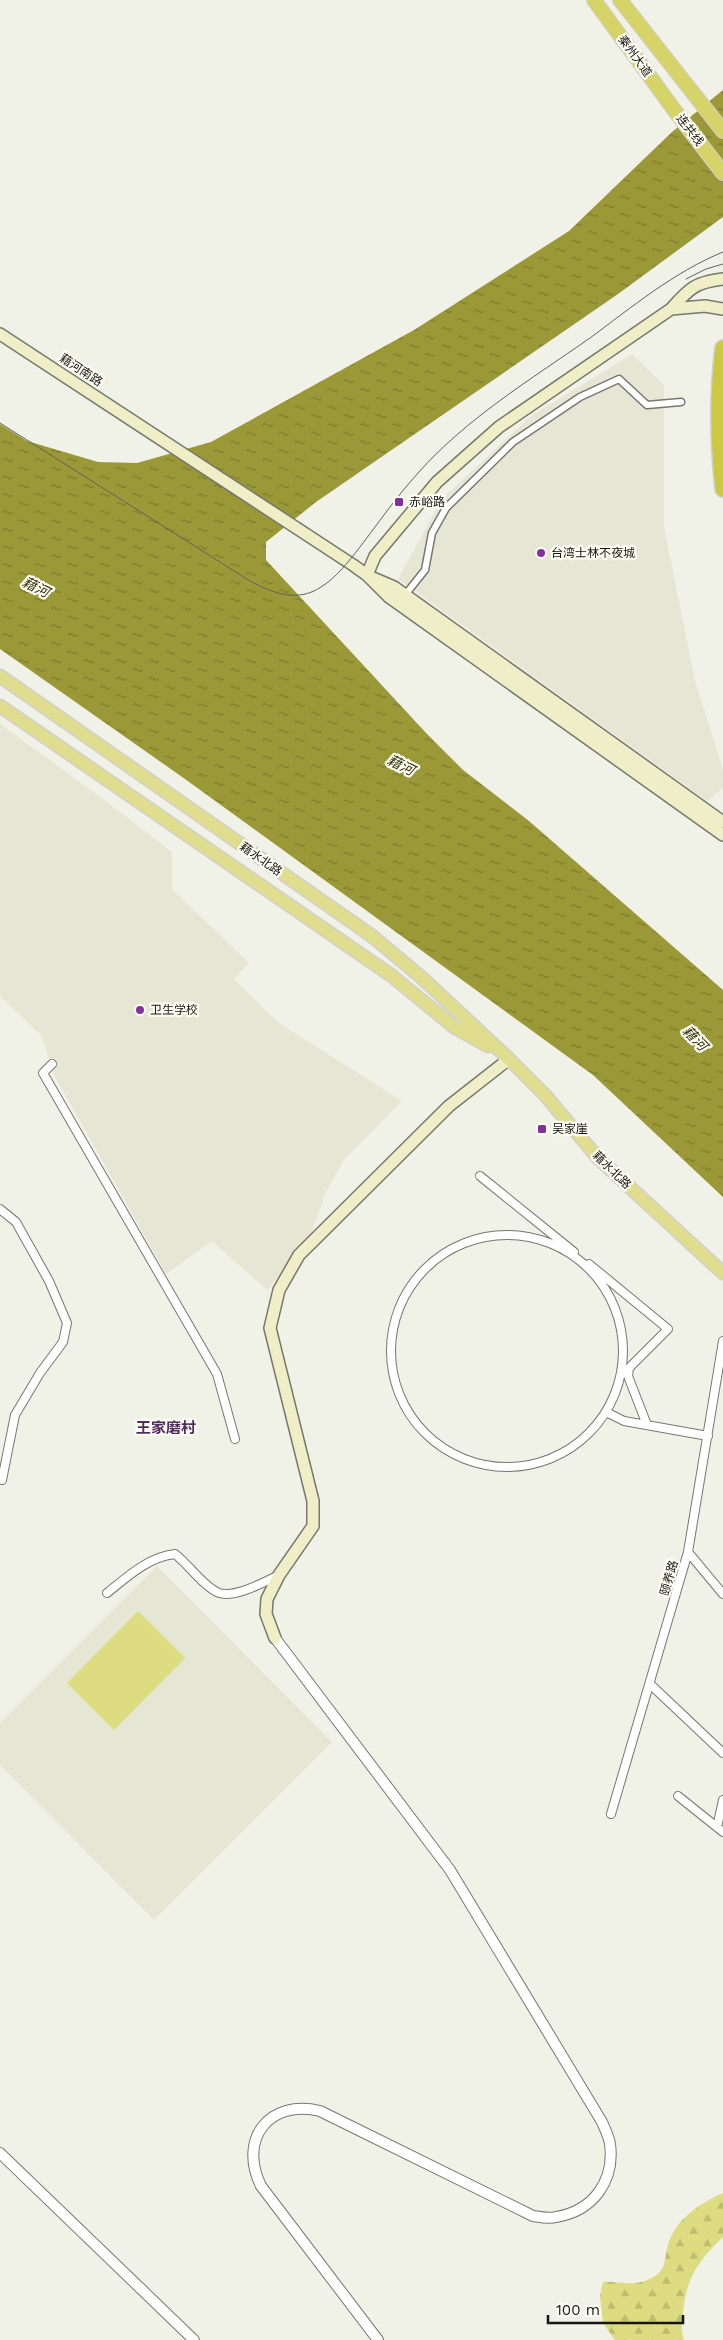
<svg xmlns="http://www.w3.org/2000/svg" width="723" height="2340" font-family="'Work Sans','Noto Sans SC',sans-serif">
<defs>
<pattern id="forest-firs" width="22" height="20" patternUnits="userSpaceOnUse" patternTransform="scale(1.25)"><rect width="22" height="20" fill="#dedc80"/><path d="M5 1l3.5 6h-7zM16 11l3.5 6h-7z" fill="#bebc6e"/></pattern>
<pattern id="water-ripples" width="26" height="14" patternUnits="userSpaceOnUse" patternTransform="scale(1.25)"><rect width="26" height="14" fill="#9b9837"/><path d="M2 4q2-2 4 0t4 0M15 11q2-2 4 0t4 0" fill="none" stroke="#7d7b2d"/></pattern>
</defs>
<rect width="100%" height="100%" fill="#f0f1e7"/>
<path fill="#e6e6d5" d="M632 354 664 385V527L695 681 723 770V788L707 801 398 579 442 499 531 416Z
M0 724 103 799 172 852V889L249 963 234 979 279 1023 402 1101 343 1161 325 1194 309 1240 267 1290 212 1241 166 1274 53 1073 42 1036 0 996Z
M157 1566 332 1742 154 1920 0 1765V1723Z"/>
<path fill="#dedc80" d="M138 1611 185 1658 114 1730 67 1683Z"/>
<path fill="url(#forest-firs)" d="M723 2193V2237C698 2261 686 2278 683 2313 682 2323 681 2331 684 2340H615L603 2323 600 2296 603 2282C617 2281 631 2286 645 2281 672 2271 661 2258 671 2237 680 2216 703 2202 723 2193Z"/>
<path fill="url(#water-ripples)" d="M723 90V217L618 294 316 502 266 542V560L427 734 463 770 529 821 723 990V1197L593 1075 185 779 0 649V424L27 441 98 462 137 463 211 442 414 330 569 231 672 132Z"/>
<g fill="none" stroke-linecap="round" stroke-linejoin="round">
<g stroke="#77786f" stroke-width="9">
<path id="pedestrian" d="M405 595 425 570 432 533 446 508 513 442 580 397 619 379 647 405 681 402"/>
</g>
<g stroke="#77786f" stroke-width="10">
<path id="minor" d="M52 1064 43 1073 217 1374 235 1439
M480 1176 574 1252
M0 1209 16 1222 49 1281 67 1323 63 1342 40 1373 15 1415 2 1480
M391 1351a116 116 0 1 1 232 0a116 116 0 1 1-232 0Z
M589 1264 668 1329 629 1368 628 1376 647 1425
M606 1412 624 1421 708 1436
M688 1552 723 1594
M107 1593C127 1577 148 1557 175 1554 188 1564 205 1588 219 1593 236 1598 264 1582 279 1575
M650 1684 723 1753
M678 1796 723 1832
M611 1814 688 1552 723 1341
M717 1827 723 1800"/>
</g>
<g stroke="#77786f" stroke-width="12">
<path id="tertiary" d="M275 1638 450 1870 602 2122C605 2129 609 2137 610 2144 615 2181 593 2211 556 2217 549 2219 540 2217 533 2216L320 2111C269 2099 238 2139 261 2186L378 2340
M0 2153 194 2340"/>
</g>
<g stroke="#77786f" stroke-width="14">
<path id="secondary" d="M671 309 705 306 723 309
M0 334 353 565 367 575 389 597 723 835
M367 575 375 556 437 482 499 427 671 309C689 289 695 282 723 279
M373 578 394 587 723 822
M275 1638 266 1614 267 1599 279 1575 313 1526V1501L270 1328 279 1290 299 1255 449 1106 509 1059"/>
</g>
<g stroke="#d0d0cf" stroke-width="15">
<path id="primary" d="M0 676 372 936 421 977 509 1059 545 1095 598 1158 723 1273
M0 706 392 976 454 1027 488 1046"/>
</g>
<g stroke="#d0d0cf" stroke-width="16">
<path id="trunk" d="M594 0 675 111 723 173
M620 0 723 131"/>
</g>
<g stroke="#d0d0cf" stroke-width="18">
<path id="motorway" d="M723 348C717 395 718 442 723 489"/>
</g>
<use href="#pedestrian" stroke="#fff" stroke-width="6"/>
<use href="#minor" stroke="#fff" stroke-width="8"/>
<use href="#tertiary" stroke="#fff" stroke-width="10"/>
<use href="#secondary" stroke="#f0eec7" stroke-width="11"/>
<use href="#primary" stroke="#e0de8e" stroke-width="12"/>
<use href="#trunk" stroke="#d6d368" stroke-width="14"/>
<use href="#motorway" stroke="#ccc843" stroke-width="15"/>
<path stroke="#62635c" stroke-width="1" d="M686 279 706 269 723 264
M0 423 250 581C273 593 297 603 321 587 337 577 348 562 360 547 379 522 397 496 418 473 467 418 530 380 590 338 632 307 674 272 723 252"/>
</g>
<g fill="#842f9d" stroke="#fefef4" stroke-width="2">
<rect x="394" y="497" width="10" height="10" rx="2.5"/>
<circle cx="541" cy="553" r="5"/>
<circle cx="140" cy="1010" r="5"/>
<rect x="537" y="1124" width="10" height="10" rx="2.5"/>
</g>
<g text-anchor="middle" stroke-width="4.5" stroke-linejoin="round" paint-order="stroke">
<g font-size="12" fill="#151511" stroke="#fefef4">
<text transform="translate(635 56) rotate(54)" y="4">秦州大道</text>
<text transform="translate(690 130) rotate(52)" y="4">连共线</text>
<text transform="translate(81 370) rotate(33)" y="4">藉河南路</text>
<text transform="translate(261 859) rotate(35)" y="4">藉水北路</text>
<text transform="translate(612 1170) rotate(44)" y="4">藉水北路</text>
<text transform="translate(669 1578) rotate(-74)" y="4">颐养路</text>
</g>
<g font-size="12" fill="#151511" stroke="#fefef4" text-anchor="start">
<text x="409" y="506">赤峪路</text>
<text x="551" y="557">台湾士林不夜城</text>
<text x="150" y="1014">卫生学校</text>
<text x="552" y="1133">吴家崖</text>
</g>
<g font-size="14" font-style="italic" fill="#323107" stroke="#fefef4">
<text transform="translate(36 587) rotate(26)" y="5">藉河</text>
<text transform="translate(401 765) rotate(26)" y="5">藉河</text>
<text transform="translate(695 1038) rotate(46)" y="5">藉河</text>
</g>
<g font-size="15" font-weight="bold" fill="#542b60" stroke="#fefef4">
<text x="166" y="1433">王家磨村</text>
</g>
</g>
<path d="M548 2315v8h135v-8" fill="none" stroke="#151511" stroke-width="2.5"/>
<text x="556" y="2315" font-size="15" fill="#151511" stroke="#fefef4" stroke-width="4" paint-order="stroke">100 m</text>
</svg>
